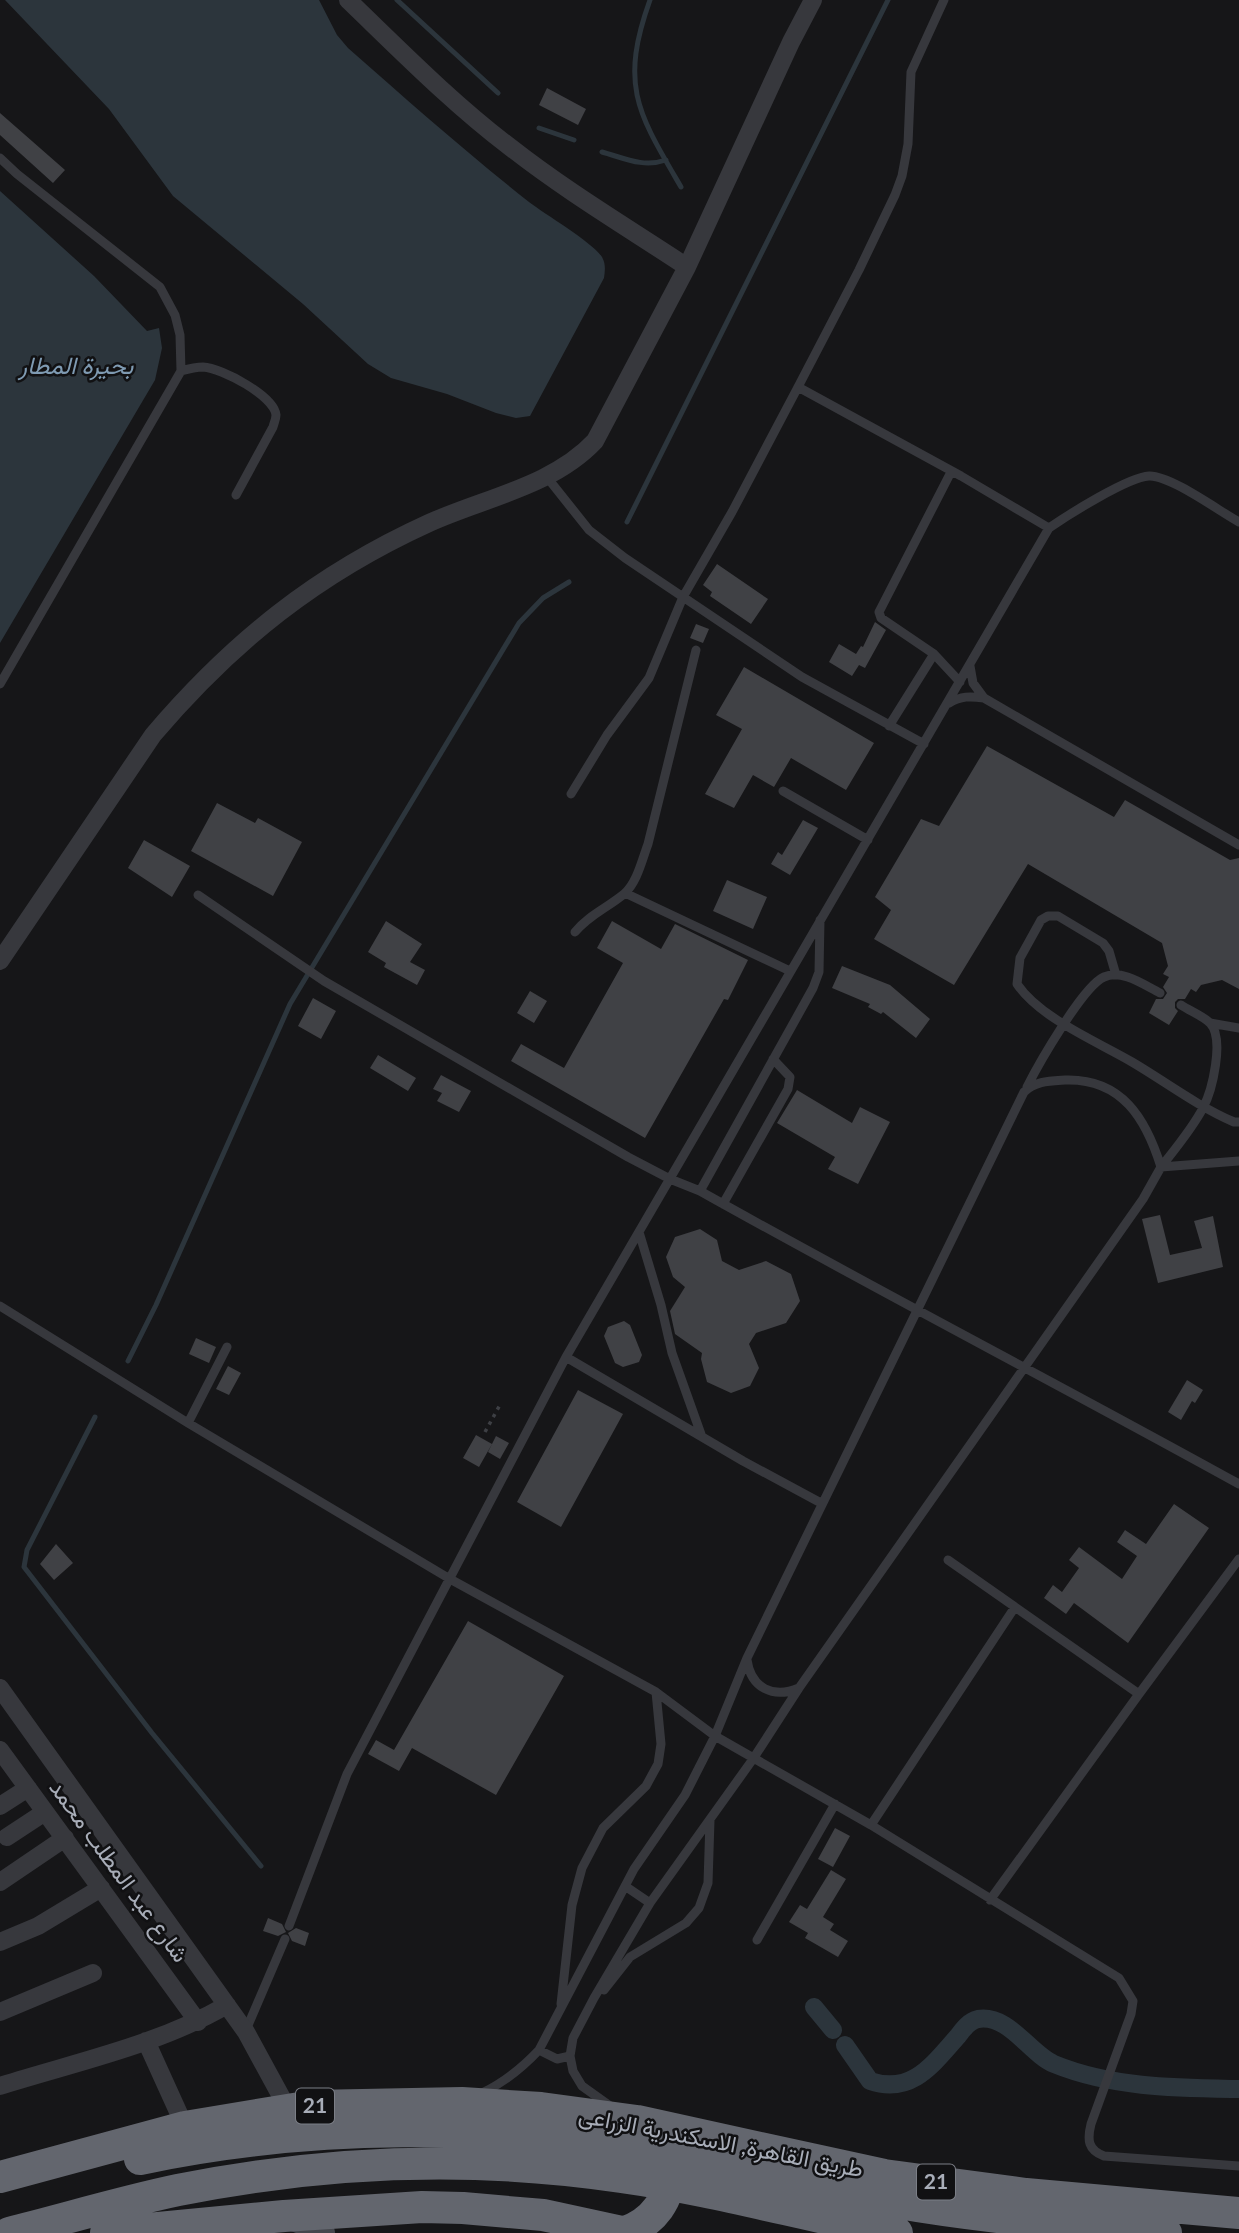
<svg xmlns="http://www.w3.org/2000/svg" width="1239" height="2233" font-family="Lato,Vazirmatn,sans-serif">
<rect width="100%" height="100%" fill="#161618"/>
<path fill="#2c353c" d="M5 0H319L337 35 348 48C407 100 467 153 529 202 546 215 592 242 602 257 606 264 605 271 604 278L530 416 516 418 496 413 447 394 391 378 368 364 303 304 173 196 109 109Z
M0 191 94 276 147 331 159 328 162 348 155 380 0 643Z"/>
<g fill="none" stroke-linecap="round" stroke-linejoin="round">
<path stroke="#2c353c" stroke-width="5" d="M397 0 498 93
M650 0C619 86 638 113 681 187
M539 128 574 140
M602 152C624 158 643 168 666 160
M627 522 888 0
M128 1361 156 1305 290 1004 519 623 543 598 569 582
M95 1417 27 1550 24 1567 152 1733 261 1866"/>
<path stroke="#2c353c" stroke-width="18" d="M814 2007 833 2030
M845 2045 870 2081C912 2095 933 2064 958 2036 963 2029 969 2021 978 2019 1009 2014 1030 2054 1054 2064 1113 2088 1177 2088 1239 2089"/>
</g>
<path fill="#404145" d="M547 88 586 109 578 125 539 105Z
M0 113 65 170 53 183 0 135Z
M717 564 768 599 751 624 710 596 712 592 703 585Z
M875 622 886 630 865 668 859 665 852 676 829 662 839 644 856 654 861 646 863 647Z
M696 624 709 629 703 643 690 638Z
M744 667 874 743 846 790 791 758 774 787 753 775 734 808 705 794 742 729 716 715Z
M987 746 1114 817 1125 800 1230 860 1239 858V989L1222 980 1201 985 1196 992 1191 989 1185 999H1178L1175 1002V1008L1178 1011 1169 1025 1149 1013 1156 999H1163L1167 993 1163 987 1169 977 1163 974 1168 966 1162 943 1028 864 954 985 874 939 891 910 875 897 921 819 939 826Z
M217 803 255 823 258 818 302 842 273 896 191 851Z
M803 820 818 828 790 875 771 864 778 852 782 855Z
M144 840 190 866 172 897 128 868Z
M727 880 767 897 753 929 713 911Z
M386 921 422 944 410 962 425 970 417 985 384 967 386 963 368 952Z
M612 921 661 949 675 924 748 960 728 1000 724 999 645 1138 511 1061 521 1044 564 1068 623 963 597 948Z
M842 966 890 985 930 1019 916 1038 883 1012 881 1014 868 1007 870 1004 832 988Z
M530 991 547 1001 534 1023 517 1013Z
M313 998 336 1011 321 1039 298 1026Z
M378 1055 416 1078 408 1091 370 1068Z
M441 1075 471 1091 459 1112 437 1101 442 1093 433 1089Z
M797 1090 852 1123 860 1107 890 1122 858 1184 828 1169 835 1157 777 1123Z
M1160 1215 1170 1255 1202 1248 1194 1221 1213 1216 1223 1267 1158 1283 1142 1219Z
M700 1229 717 1240 722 1261 739 1270 766 1261 791 1274 800 1301 786 1323 756 1333 749 1344 759 1368 750 1386 731 1393 707 1382 701 1359 702 1353 675 1334 670 1311 685 1287 673 1277 666 1257 675 1237Z
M624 1321 630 1325 642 1355 639 1362 623 1367 615 1363 604 1336 608 1327Z
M196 1338 216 1347 209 1363 189 1354Z
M228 1366 241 1373 229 1395 216 1389Z
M1187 1380 1203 1390 1195 1403 1192 1401 1181 1420 1168 1412Z
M578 1390 623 1414 561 1527 517 1502Z
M476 1435 492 1444 479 1467 463 1458Z
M496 1436 509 1443 500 1459 488 1452Z
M1174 1504 1209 1528 1128 1643 1074 1603 1066 1614 1044 1598 1053 1585 1062 1592 1079 1568 1069 1560 1079 1547 1122 1579 1137 1556 1117 1542 1125 1530 1146 1544Z
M56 1544 73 1563 54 1580 40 1564Z
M468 1621 564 1676 496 1795 412 1748 399 1771 368 1754 376 1740 394 1750Z
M835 1828 850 1836 833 1867 818 1859Z
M831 1870 846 1879 823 1917 834 1924 830 1930 848 1941 838 1957 805 1938 808 1933 789 1922 800 1905 807 1909Z
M268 1918 282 1924 286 1932 278 1936 263 1931Z
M296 1928 309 1933 305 1946 292 1941 288 1933Z"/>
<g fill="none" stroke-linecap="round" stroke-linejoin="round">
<path stroke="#3d3f44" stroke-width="3.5" stroke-dasharray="3.5 5" stroke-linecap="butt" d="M485 1432 501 1403"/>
<path stroke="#37383d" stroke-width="9" d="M0 158 17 174 160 287 175 315 180 335 181 371 0 684
M181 371C188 369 196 367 203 367 222 368 274 396 276 415 276 419 274 423 273 427L236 495
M798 387 961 476 1049 528
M951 472 879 612 881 618 934 654 960 682
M546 476 589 530 625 558 802 677 924 744
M970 666 973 683 984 698 1239 845
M949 703C961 696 970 696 984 698
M889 726 934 654
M783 791 868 840
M571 794 607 735 649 678 683 597 732 512 798 387 859 270 895 195 902 176 908 144 911 72 944 0
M625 893 790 971
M198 895 324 981 628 1157 670 1179 700 1191C878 1291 1060 1385 1239 1484
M575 932C589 915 607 908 624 894 637 883 642 860 648 844L696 650
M1116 975 1109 951 1103 943 1058 916H1048L1041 920 1020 958 1017 984C1040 1018 1096 1041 1132 1062 1166 1082 1197 1106 1234 1122H1239
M1210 1023 1239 1028
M1027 1087C1038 1065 1083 986 1104 977 1122 969 1144 985 1160 993
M1161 1167C1175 1149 1192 1129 1203 1108 1212 1091 1225 1039 1210 1023 1203 1016 1190 1011 1181 1005
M1161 1167 1239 1161
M700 1191 813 988 819 972 820 920
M723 1204 788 1089 790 1077 773 1059
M639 1232 661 1305 672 1353 702 1437
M0 1306 188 1423 450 1579 656 1692 715 1736 871 1825 1119 1978 1133 2001 1131 2014 1091 2124C1087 2140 1088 2150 1104 2156L1239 2166
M566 1357 743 1461 821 1503
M188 1423 227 1347
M948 1560 1139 1694
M747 1660C751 1688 773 1699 799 1688
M871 1825 1015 1607
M625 1886 650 1903
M990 1900 1139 1694 1239 1559
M289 1926 347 1774 566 1357 1049 528C1068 515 1128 477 1149 476 1170 475 1219 511 1239 522
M757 1940 835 1804
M604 1990 630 1957 686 1923 699 1908 708 1883 710 1820
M561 2004 572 1905 582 1868 603 1828 646 1786 658 1764 661 1744 656 1692
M246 2030 285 1939
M539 2050 557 2059 570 2056
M482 2093C503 2083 523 2067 539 2050L634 1869 685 1795 715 1736 747 1658 1024 1092C1035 1081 1050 1081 1065 1080 1122 1078 1146 1119 1161 1167L1143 1199 799 1688 753 1759 650 1903 594 1998 573 2038 570 2056 573 2071 582 2086 610 2106"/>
<path stroke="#37383d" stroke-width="18" d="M348 0C400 50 452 103 510 147 566 191 628 228 687 267
M0 961 153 735C233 641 317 574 429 523 484 498 553 486 595 441L687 267 791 42 813 0
M0 1688 246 2032 289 2111
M0 1750 198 2022
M0 1806 28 1788
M7 1837 45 1812
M0 1882 65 1838
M0 1942 38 1926 101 1888
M0 2012 93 1973
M146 2041 185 2127
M0 2086C76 2062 158 2045 227 2005"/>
<path stroke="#45474d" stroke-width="24" d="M288 2217 316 2228 323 2233"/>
<path stroke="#63666e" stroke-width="32" d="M140 2159C311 2123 493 2123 665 2154 742 2168 816 2190 893 2202 983 2218 1075 2225 1166 2233
M0 2177 185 2127 312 2106 462 2103 541 2108 637 2121 884 2175 1026 2194 1239 2213
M9 2233C65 2219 121 2202 178 2190 324 2161 474 2155 621 2177 714 2190 805 2216 897 2233
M106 2233 284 2216 422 2207 463 2208 543 2215 626 2233
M623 2233C653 2223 672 2199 669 2166"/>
</g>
<g text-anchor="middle" stroke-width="5" stroke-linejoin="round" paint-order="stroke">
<g fill="#111113" stroke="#7b7e86" stroke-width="2">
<rect x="296" y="2088.5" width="38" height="35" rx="5"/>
<rect x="917" y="2164.5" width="38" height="35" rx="5"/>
</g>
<g font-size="21" font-weight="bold" fill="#a8adb8">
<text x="315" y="2113">21</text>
<text x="936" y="2189">21</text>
</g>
<g font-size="23" fill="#a8adb8" stroke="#111113">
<text transform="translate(119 1871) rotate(54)" y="8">شارع عبد المطلب محمد</text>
<text transform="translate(721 2142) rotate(11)" y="8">طريق القاهرة, الاسكندرية الزراعى</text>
</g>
<g font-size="24" font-style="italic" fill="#7f9bb3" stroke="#111113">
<text x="76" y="374">بحيرة المطار</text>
</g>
</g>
</svg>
